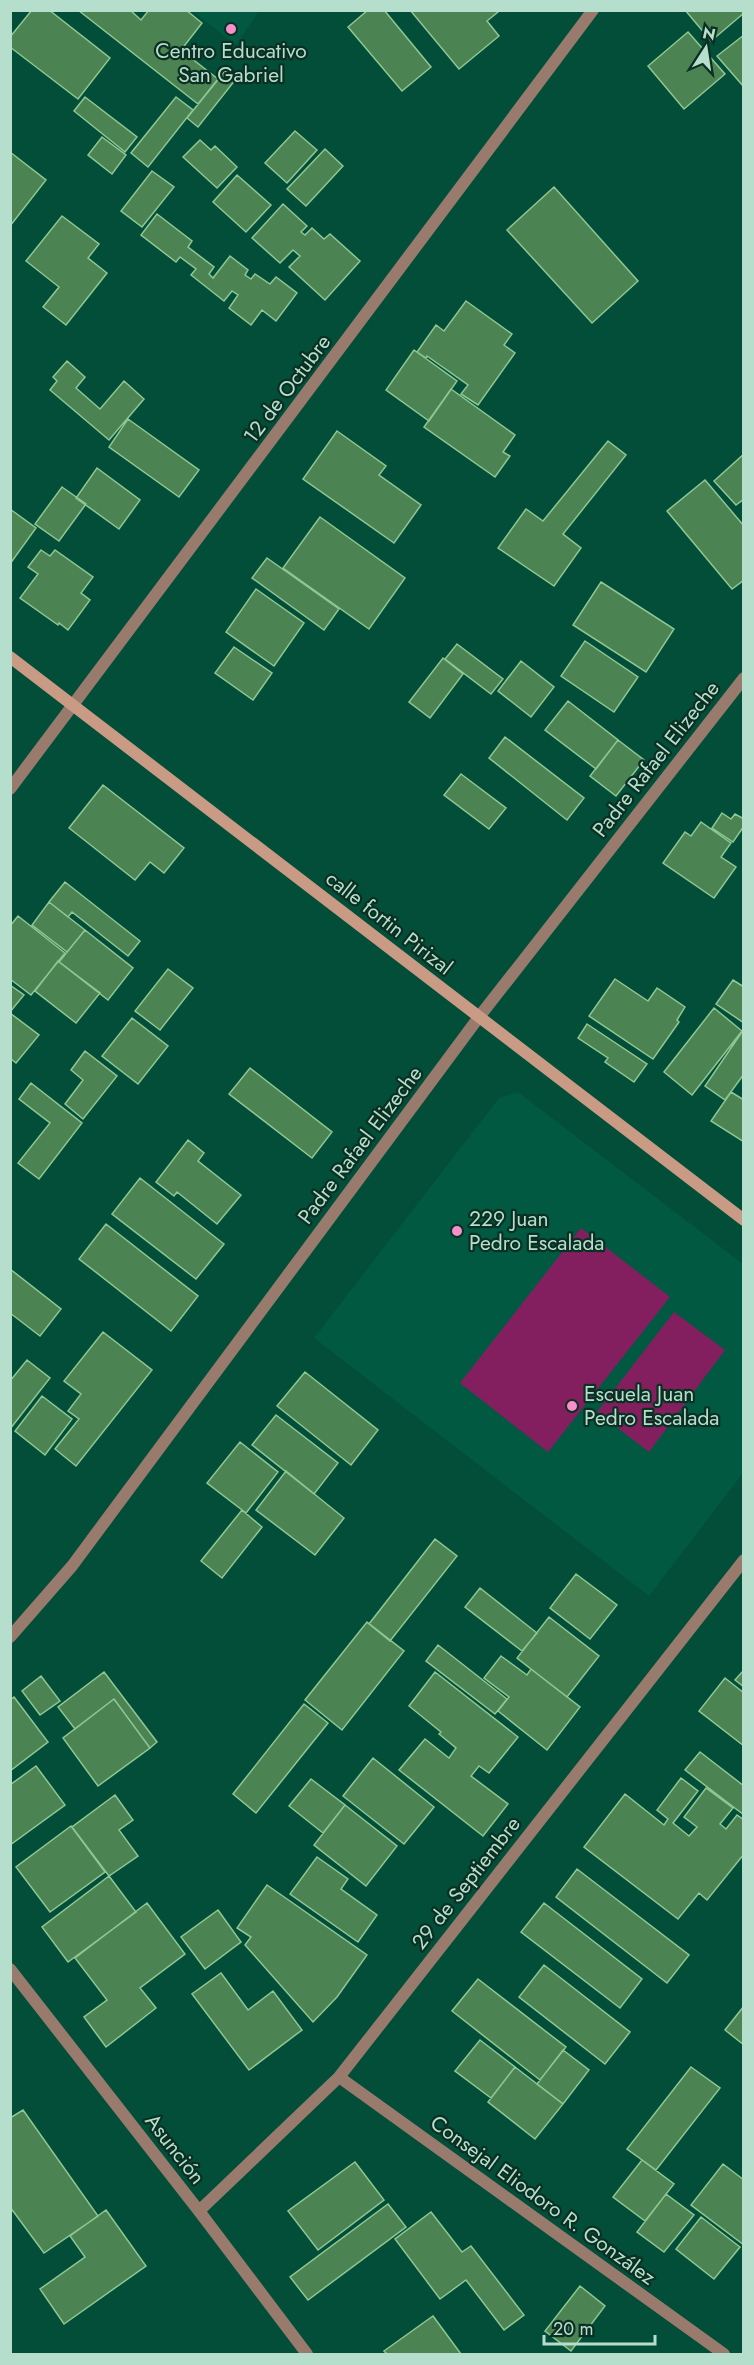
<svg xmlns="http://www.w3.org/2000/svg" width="754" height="2365" font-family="Jost,sans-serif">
<rect width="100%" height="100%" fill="#024e39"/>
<path fill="#015941" d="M231 11H259L236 45 192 11Z
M518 1092 743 1264V1473L649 1596 314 1338 499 1098Z"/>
<path fill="#841f5f" d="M581 1228 670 1297 548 1452 460 1383Z
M674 1312 725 1350 649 1452 597 1412Z"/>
<path fill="#4c8352" stroke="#8ec793" stroke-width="1.5" d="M32 10H49L110 58 78 99 10 47V37Z
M78 10H130L141 20 149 10H186L202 23 181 50 218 79 198 104Z
M368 10H384L431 67 402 91 348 27Z
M410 10H496L498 12 487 21 499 36 459 69Z
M685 10H744V13L711 41Z
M688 32 725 74 684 109 648 66Z
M744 35V87L717 56Z
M225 71 236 79 198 127 187 118Z
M85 97 137 137 125 152 74 111Z
M176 97 193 110 148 167 131 153Z
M295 131 317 150 287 183 265 163Z
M102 137 126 155 112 174 88 155Z
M200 140 211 150 215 146 237 167 217 188 183 157Z
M325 149 343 166 306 206 287 189Z
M10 152 46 180 10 226Z
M152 171 174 187 142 227 121 211Z
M237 175 271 205 246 232 213 202Z
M554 187 638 281 592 323 507 230Z
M283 204 307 226 301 232 305 235 312 228 324 239 330 234 360 261 325 300 289 267 300 256 293 250 280 263 252 238Z
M157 214 192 241 188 247 214 267 209 274 213 278 230 256 248 270 245 275 251 279 255 274 270 284 276 277 297 293 276 321 262 310 251 325 229 308 238 295 232 291 224 301 191 275 196 269 180 257 176 262 141 235Z
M62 216 99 244 88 258 107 273 66 325 43 307 59 287 26 261Z
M466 301 512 334 504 345 515 353 478 405 461 394 468 385 427 356 426 358 417 352 436 325 444 331Z
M414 350 457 381 429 421 386 390Z
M67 361 85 377 76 388 100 409 124 381 144 399 109 440 50 390 57 381 53 377Z
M451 389 515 435 503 452 510 456 495 477 424 427Z
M128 419 199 470 179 497 109 447Z
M337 431 386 466 379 475 421 505 394 543 303 479Z
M608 441 626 455 563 534 581 548 554 586 498 548 526 509 543 521Z
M744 454V499L736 505 714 481Z
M97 468 140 500 119 529 76 498Z
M705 480 744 526V580L732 589 667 511Z
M62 487 86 504 59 541 35 524Z
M10 509 36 528 10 564Z
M320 517 405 578 369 629 283 568Z
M41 550 50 556 55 550 93 577 81 593 90 600 68 630 59 623 58 625 20 598 38 574 28 567Z
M267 558 339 609 324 630 252 578Z
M601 582 674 629 646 672 573 625Z
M256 589 304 623 274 666 226 632Z
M585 641 638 677 614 712 561 676Z
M457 644 503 679 491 694 445 659Z
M234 647 272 673 253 700 215 673Z
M443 658 463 674 430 718 409 702Z
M521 661 554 687 531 717 498 691Z
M568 701 618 740 596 769 545 730Z
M505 737 584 798 567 820 489 758Z
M618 740 644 760 616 796 590 776Z
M461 774 506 808 489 829 444 795Z
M103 785 184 848 164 873 150 862 135 880 69 828Z
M722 813 731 819 735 814 744 819V826L733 842 712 828Z
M701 822 731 843 721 857 736 867 714 898 663 863 685 832 691 836Z
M65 882 140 941 128 956 72 912 68 917 49 902Z
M49 902 85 930 67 952 32 925Z
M18 916 65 953 31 995 10 979V926Z
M85 930 133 968 108 1000 59 962Z
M58 961 100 993 76 1023 35 991Z
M168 969 193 988 160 1030 135 1011Z
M615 979 648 1001 657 988 685 1007 677 1020 679 1022 653 1059 589 1016Z
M733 980 744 987V1023L716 1004Z
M10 985 24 995 10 1012Z
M714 1008 742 1031 692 1095 664 1072Z
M10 1013 39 1035 16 1063 10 1058Z
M132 1018 168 1046 138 1084 102 1056Z
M587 1024 647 1064 634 1082 605 1062 608 1058 578 1038Z
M744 1029V1074L725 1100 705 1086Z
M85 1051 117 1076 83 1119 65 1104 83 1080 71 1070Z
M250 1068 332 1132 312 1158 229 1094Z
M31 1083 82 1123 39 1179 18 1163 50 1123 19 1099Z
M731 1092 744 1100V1142L711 1121Z
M188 1140 204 1153 198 1161 241 1195 217 1224 177 1192 174 1196 156 1182Z
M140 1178 224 1244 196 1279 112 1214Z
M106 1224 198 1296 171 1331 79 1259Z
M10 1269 61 1309 40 1336 10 1313Z
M103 1332 152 1370 76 1466 55 1449 79 1419 68 1411 81 1394 64 1381Z
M27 1360 50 1378 10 1429V1381Z
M305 1372 378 1430 351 1465 277 1406Z
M42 1396 72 1419 45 1455 15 1431Z
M276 1415 338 1463 314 1494 252 1445Z
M240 1442 278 1472 246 1513 207 1483Z
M286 1471 344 1518 315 1555 256 1510Z
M242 1510 262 1527 222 1578 201 1561Z
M435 1539 457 1556 390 1641 369 1624Z
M576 1574 617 1605 590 1639 550 1608Z
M480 1588 537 1633 522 1651 465 1607Z
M549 1617 599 1656 567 1697 517 1658Z
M367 1622 404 1651 342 1730 305 1700Z
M438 1645 507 1699 495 1714 426 1661Z
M501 1656 527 1675 531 1669 580 1707 547 1750 498 1711 509 1697 484 1678Z
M744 1670V1687L735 1680Z
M104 1672 157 1742 150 1748 114 1699 75 1729 58 1707Z
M435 1672 518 1737 489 1773 479 1766 471 1776 508 1804 483 1836 399 1770 425 1739 449 1758 456 1748 439 1734 441 1732 409 1706Z
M41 1676 60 1701 40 1715 22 1691Z
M725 1678 744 1693V1746L699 1711Z
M14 1697 48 1742 10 1771V1700Z
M114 1699 150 1748 98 1786 63 1738Z
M304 1704 328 1723 256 1813 233 1794Z
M700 1752 744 1786V1815L685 1770Z
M373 1758 434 1807 404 1844 343 1796Z
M36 1766 65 1805 10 1845V1785Z
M681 1778 698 1791 673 1823 689 1836 697 1827 684 1817 706 1788 733 1808 720 1824 726 1829 737 1815 744 1820V1854L707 1900 699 1893 678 1919 584 1847 625 1794 664 1825 668 1819 657 1810Z
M311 1779 345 1805 323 1833 289 1806Z
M115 1795 133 1820 119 1830 138 1856 109 1876 72 1827Z
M345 1805 397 1846 366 1886 314 1845Z
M71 1826 105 1872 50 1912 16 1867Z
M317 1857 348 1879 341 1889 377 1915 358 1942 290 1894Z
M577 1869 689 1955 667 1983 556 1897Z
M109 1876 136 1912 68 1962 42 1927Z
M267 1885 367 1955 337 1997 313 2022 245 1945 251 1937 237 1928Z
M147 1903 185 1954 140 1988 156 2008 106 2047 84 2017 107 2000 75 1958Z
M544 1903 642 1979 620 2008 521 1932Z
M218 1910 241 1942 205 1969 181 1937Z
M544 1965 630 2032 605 2064 519 1997Z
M221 1973 248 2010 273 1991 302 2030 249 2070 192 1994Z
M478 1979 566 2047 540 2080 452 2011Z
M744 2006V2045L725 2030Z
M480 2040 515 2067 491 2098 455 2071Z
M563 2050 589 2070 563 2104 537 2084Z
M515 2067 563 2104 535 2139 488 2102Z
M691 2067 720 2088 656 2170 627 2149Z
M23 2110 98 2216 44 2253 10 2207V2118Z
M642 2160 674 2184 645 2221 613 2197Z
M355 2162 384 2200 318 2250 288 2211Z
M723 2164 744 2180V2245L691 2205Z
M666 2194 694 2215 664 2252 637 2232Z
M388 2204 406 2227 308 2300 290 2277Z
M106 2210 146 2266 64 2324 40 2289 85 2257 70 2236Z
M431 2212 462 2252 471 2246 524 2315 504 2330 466 2280 440 2299 395 2239Z
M701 2217 740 2247 714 2279 676 2249Z
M580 2286 605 2306 571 2351 545 2331Z
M433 2316 461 2354H387L384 2351Z"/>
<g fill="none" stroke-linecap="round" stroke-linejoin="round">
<path stroke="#997b6d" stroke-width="12" d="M10 789 593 10
M10 1637 72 1566 479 1017 744 678
M10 1969 199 2211 307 2354
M339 2077 724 2354
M199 2211 339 2077 744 1560"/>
<path stroke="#c99a84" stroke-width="12" d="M10 657 744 1220"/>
</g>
<g fill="#f98fca" stroke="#0b3023" stroke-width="2">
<circle cx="231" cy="29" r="6"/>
<circle cx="457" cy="1231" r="6"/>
<circle cx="572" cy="1406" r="6"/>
</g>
<g text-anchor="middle" stroke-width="4.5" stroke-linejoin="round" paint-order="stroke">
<g font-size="21" fill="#b6decc" stroke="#0b3023" text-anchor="start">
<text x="231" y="58" text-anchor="middle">Centro Educativo<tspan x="231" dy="24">San Gabriel</tspan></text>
<text x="469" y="1226">229 Juan<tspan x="469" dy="24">Pedro Escalada</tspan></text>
<text x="584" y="1401">Escuela Juan<tspan x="584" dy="24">Pedro Escalada</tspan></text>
</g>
<g font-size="21" fill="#b6decc" stroke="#0b3023">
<text transform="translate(287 389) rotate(-53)" y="7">12 de Octubre</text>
<text transform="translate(656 759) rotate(-52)" y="7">Padre Rafael Elizeche</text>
<text transform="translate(389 923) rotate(38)" y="7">calle fortin Pirizal</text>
<text transform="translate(360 1145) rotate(-53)" y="7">Padre Rafael Elizeche</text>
<text transform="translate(466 1883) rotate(-52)" y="7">29 de Septiembre</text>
<text transform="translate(175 2149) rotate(52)" y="7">Asunción</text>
<text transform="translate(543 2200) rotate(36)" y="7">Consejal Eliodoro R. González</text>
</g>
</g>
<rect width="754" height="2365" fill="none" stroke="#b6decc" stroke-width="24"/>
<g transform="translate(706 48) rotate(12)" stroke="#0b3023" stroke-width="4.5" paint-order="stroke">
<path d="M0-4.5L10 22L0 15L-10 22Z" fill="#b6decc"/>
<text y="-9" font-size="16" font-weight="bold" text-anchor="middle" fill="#b6decc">N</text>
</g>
<path d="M544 2335v9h111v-9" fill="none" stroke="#b6decc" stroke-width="3"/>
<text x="553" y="2335" font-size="18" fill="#b6decc" stroke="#0b3023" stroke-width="4.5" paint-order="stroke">20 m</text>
</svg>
